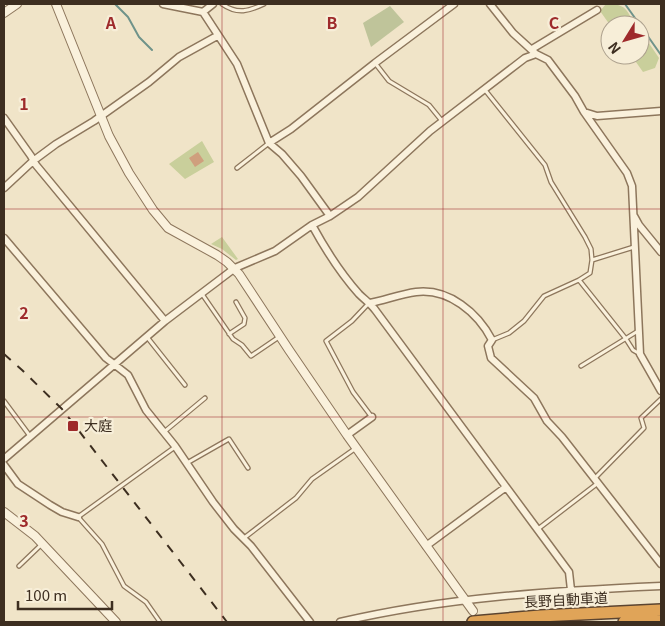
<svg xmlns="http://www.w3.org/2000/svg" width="665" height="626" font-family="Georgia,'Noto Sans JP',serif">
<rect width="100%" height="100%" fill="#f0e4c8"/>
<path fill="#c9cf9b" d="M606 4C627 4 625 9 636 25H610L600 11Z
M640 30 659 58 655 68 643 72 631 55H640Z
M202 141 214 162 185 179 169 164Z
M222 237 238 259 236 260 222 249 211 244Z"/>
<path fill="#bfc49a" d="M390 6 404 22 371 47 363 23Z"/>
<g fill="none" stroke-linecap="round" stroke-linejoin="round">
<path stroke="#6f938a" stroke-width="2" d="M115 4 128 17 139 37 152 50
M625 4 640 25
M640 25 661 55"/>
</g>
<path fill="#cf9f7d" d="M198 152 204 161 195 167 189 158Z"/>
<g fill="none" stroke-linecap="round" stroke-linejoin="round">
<g stroke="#8d765c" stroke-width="5.5">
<path id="service" d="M222 4C238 15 249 11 264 4
M375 63 389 81 429 105 442 121
M485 90 545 165 551 182 585 237 591 249 592 260
M237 168 269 143
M579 280 626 339 633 350 640 354
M202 294 233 339 242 345 251 356 279 337
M369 303 352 321 326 341 353 392 371 416
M229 334 244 324 245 318 236 302
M147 337 185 385
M492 340 509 333 524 321 544 296 579 280 590 273 592 260 634 247
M581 366 638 331
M4 401 30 436
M164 432 205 398
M187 463 229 439 248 468
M595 478 644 428 641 418 661 399
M538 529 598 483
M244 538 296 498 312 479 356 448
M19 566 42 544
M160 622 146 602 124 586 102 544 78 517 175 447"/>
</g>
<g stroke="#8d765c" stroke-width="9">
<path id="minor" d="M163 4 203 12 237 64 269 143 282 154 301 176 330 216
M490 4 513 33 536 54 548 60 575 96 584 112 627 173 632 186 640 354 661 391
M203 12 213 4
M532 49 597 10
M584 112 597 116 661 111
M4 118 31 156 36 165 165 321
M269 143 291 129 375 63 454 4
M4 188 33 161 56 144 94 121 149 82 179 57 217 36
M634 216 639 225 661 252
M312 225C324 247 342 275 359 294 365 300 371 304 376 311L569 572 571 590V603
M4 238 106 358 128 375 146 410 175 446 213 502 234 529 251 546 310 622
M370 303C385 300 401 294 416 292 449 288 478 313 492 340L488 346 491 358 534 398 547 421 562 437 661 564
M347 435 372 417
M4 459 165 321 235 268 275 251 312 225 330 216 358 197 430 131 525 58 536 54
M4 465 18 484 50 505 62 512 78 517
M426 546 506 487
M340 622C447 597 552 591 661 586"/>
</g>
<g stroke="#8d765c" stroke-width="10">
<path id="tertiary" d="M56 4 109 136 129 173 153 210 168 228 217 255 227 262 239 274 289 350 347 435 473 611
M4 13 17 4
M4 512 35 536 116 622"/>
</g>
<g stroke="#5b4430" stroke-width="14">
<path id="motorway" d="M473 622 540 616 661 610
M624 622 661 621"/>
</g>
<use href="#service" stroke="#faf1dc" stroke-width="3"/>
<use href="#minor" stroke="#faf1dc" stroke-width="6"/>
<use href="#tertiary" stroke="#faf1dc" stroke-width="8"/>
<use href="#motorway" stroke="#e0a458" stroke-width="11"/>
<path stroke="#3d2e20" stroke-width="2" stroke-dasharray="9 9" stroke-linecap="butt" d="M4 354 22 370 62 409 227 622"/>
</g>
<path fill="none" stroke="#9e2a2b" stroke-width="1" stroke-opacity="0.55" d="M222 4V622M443 4V622M4 209H661M4 417H661"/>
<rect fill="#9e2a2b" stroke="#f7eed8" stroke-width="2" x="67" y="420" width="12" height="12" rx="2.5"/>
<g text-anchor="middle" stroke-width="4.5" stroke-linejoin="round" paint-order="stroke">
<g font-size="14" fill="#3d2e20" stroke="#f7eed8" text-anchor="start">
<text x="84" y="431">大庭</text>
</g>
<g font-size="14" fill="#3d2e20" stroke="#f7eed8">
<text transform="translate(566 600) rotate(-3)" y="5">長野自動車道</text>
</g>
</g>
<g font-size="16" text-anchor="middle" font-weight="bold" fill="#9e2a2b" stroke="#f7eed8" stroke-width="4.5" stroke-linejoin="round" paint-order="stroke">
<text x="111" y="29">A</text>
<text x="332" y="29">B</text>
<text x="554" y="29">C</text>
<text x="24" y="110">1</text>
<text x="24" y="319">2</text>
<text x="24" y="527">3</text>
</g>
<rect width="665" height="626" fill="none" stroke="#3d2e20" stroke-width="10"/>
<g transform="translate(625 40) rotate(233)"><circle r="24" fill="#f7eed8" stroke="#ada18e"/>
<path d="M0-4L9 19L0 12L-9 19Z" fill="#9e2a2b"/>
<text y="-8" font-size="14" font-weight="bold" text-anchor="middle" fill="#3d2e20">N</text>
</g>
<path d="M18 601v8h94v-8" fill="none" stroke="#3d2e20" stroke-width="2.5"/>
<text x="25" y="601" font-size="15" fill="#3d2e20" stroke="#f7eed8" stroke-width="4" paint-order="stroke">100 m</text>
</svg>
